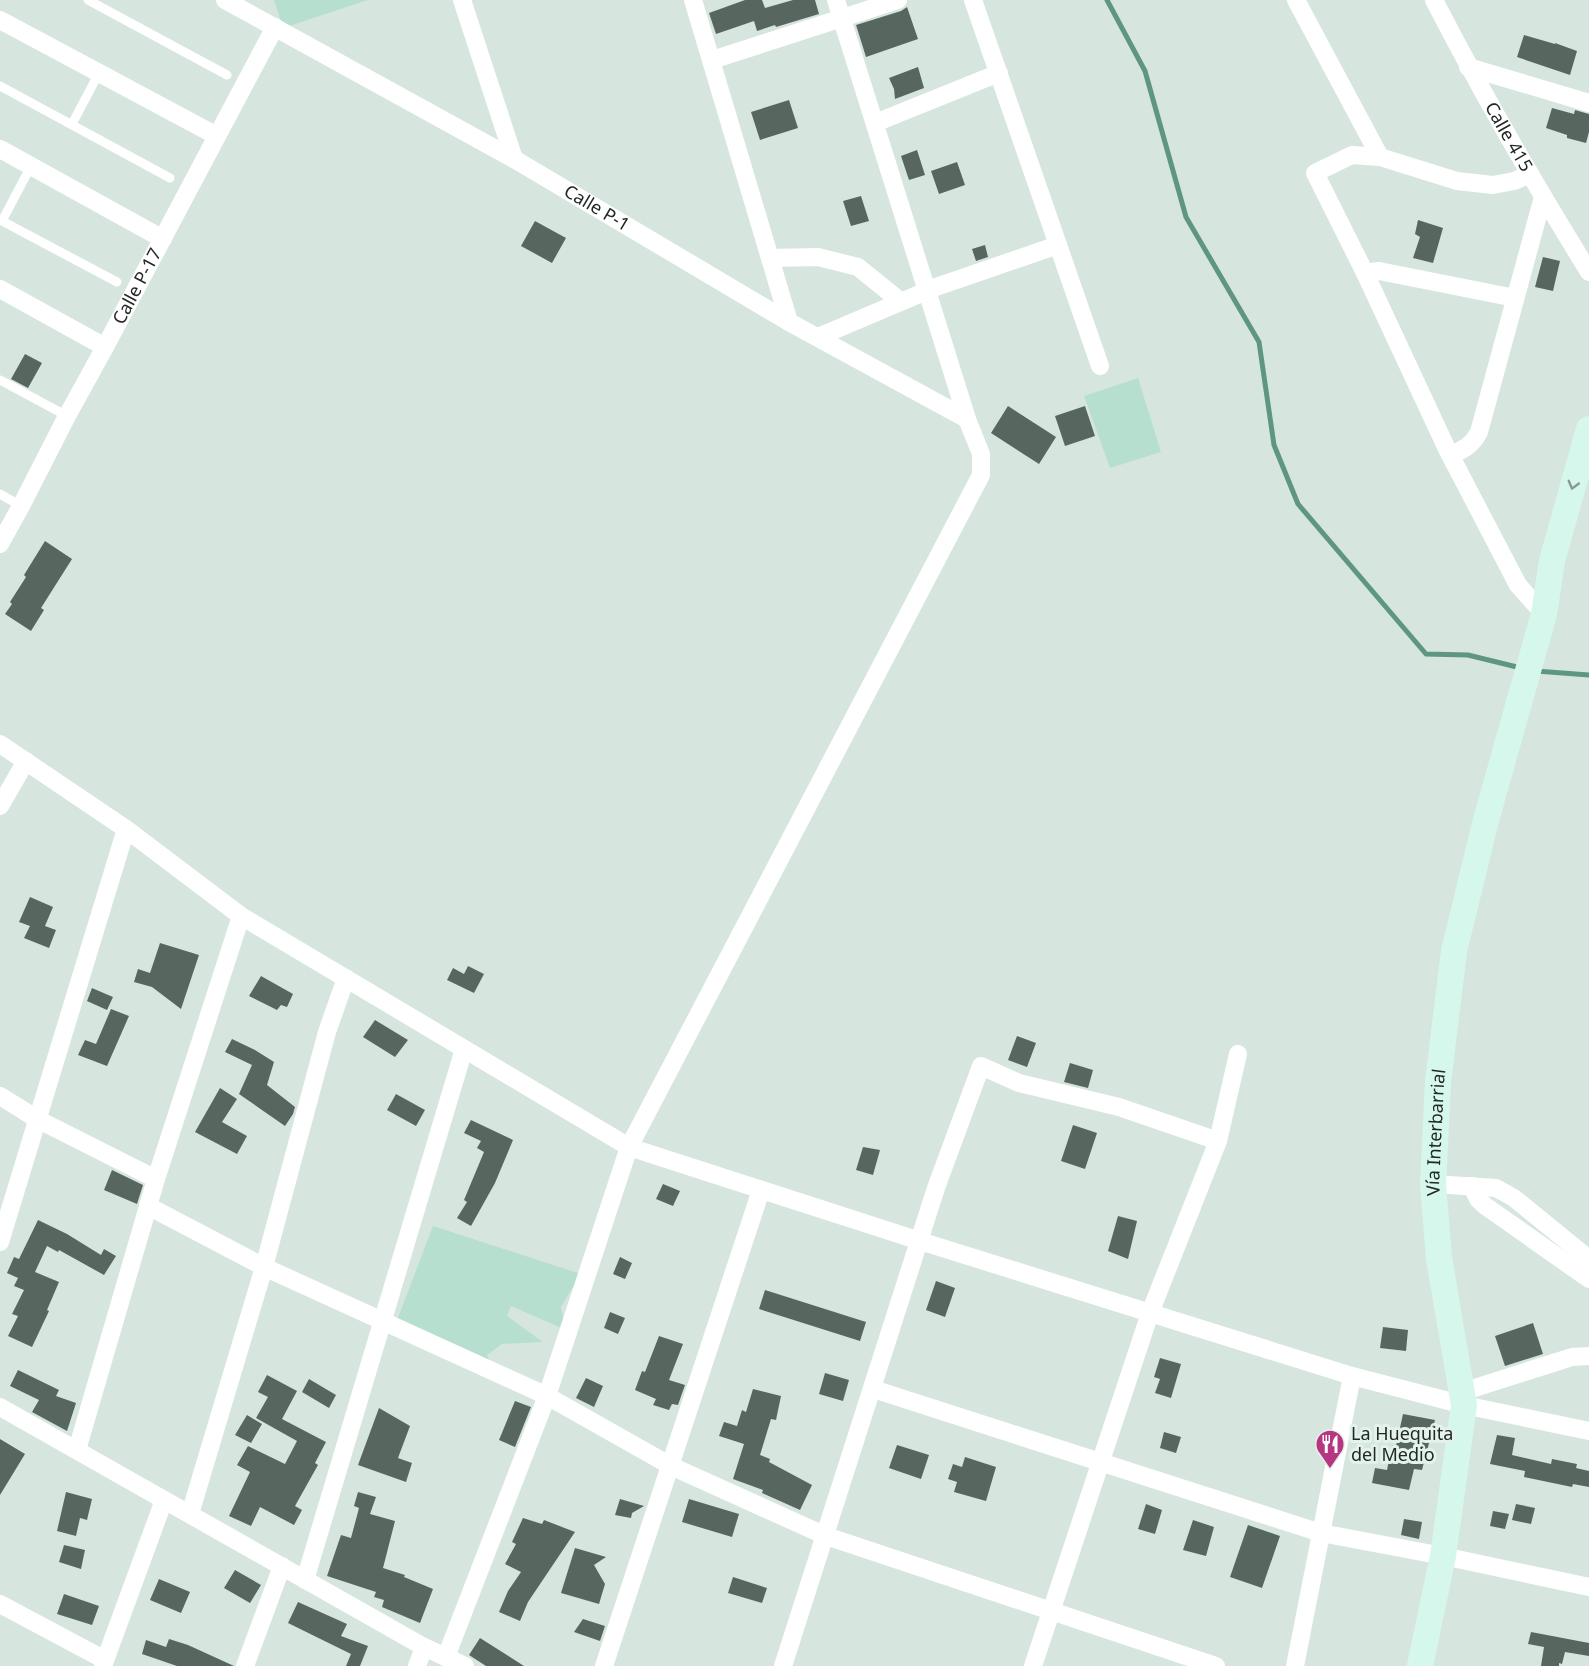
<svg xmlns="http://www.w3.org/2000/svg" width="1589" height="1666" font-family="'Noto Sans',sans-serif">
<rect width="100%" height="100%" fill="#d6e6df"/>
<path fill="#b7dfcf" d="M274 0H368L283 28Z
M1138 378 1161 452 1110 468 1084 396Z
M433 1226 581 1274 561 1307 566 1330 511 1306 507 1316 543 1342 502 1344 487 1355 491 1366 396 1323Z"/>
<g fill="none" stroke-linecap="round" stroke-linejoin="round">
<path stroke="#5e9681" stroke-width="5" d="M1107 0 1145 71 1186 217 1259 342 1274 445 1298 504 1426 654 1468 655 1521 668
M1536 671 1589 675"/>
</g>
<path fill="#586660" d="M745 0H762L765 8 793 0H815L819 14 776 27 775 25 757 31 754 21 716 34 709 13Z
M907 7 918 39 866 57 856 25 901 11Z
M1524 35 1555 44V43L1577 51 1570 75 1517 57Z
M918 67 924 88 895 99 894 89 889 78Z
M789 100 798 128 760 140 751 112Z
M1552 108 1574 114 1575 110 1589 114V132L1586 143 1567 138V135L1546 128Z
M917 150 925 175 909 180 901 156Z
M957 162 965 185 939 194 931 171Z
M861 196 869 221 851 226 843 201Z
M1418 220 1443 228 1433 263 1413 258 1420 237 1415 234Z
M535 221 566 238 552 263 521 246Z
M985 245 988 257 976 261 972 249Z
M1543 257 1560 261 1553 291 1535 287Z
M25 354 42 363 28 388 11 379Z
M1008 406 1056 437 1039 464 991 433Z
M1085 406 1095 436 1065 446 1055 416Z
M45 541 72 559 41 608 44 610 31 631 5 614 12 604 10 602 26 577 24 575Z
M30 897 53 907 45 926 56 930 49 948 24 938 30 926 19 922Z
M160 943 199 955 181 1009 152 987 134 982 138 969 150 973Z
M468 966 484 974 474 993 447 980 453 968 464 974Z
M261 976 293 994 287 1007 281 1005 277 1010 249 996Z
M92 988 113 997 107 1010 87 1001Z
M111 1009 129 1016 107 1066 78 1055 85 1040 96 1044Z
M375 1020 408 1040 395 1057 363 1037Z
M1017 1036 1036 1043 1027 1067 1008 1060Z
M232 1039 255 1050 274 1062 267 1085 295 1107 293 1114 285 1126 239 1094 252 1065 225 1052Z
M1070 1063 1093 1070 1088 1088 1064 1082Z
M220 1088 237 1099 222 1122 247 1136 237 1154 195 1132Z
M396 1094 425 1110 416 1126 387 1110Z
M471 1120 513 1140 495 1183 471 1226 457 1218 467 1202 464 1200 484 1152 477 1148 481 1141 464 1133Z
M1073 1125 1097 1133 1085 1169 1061 1161Z
M863 1147 880 1150 873 1175 856 1170Z
M112 1170 143 1185 137 1204 104 1190Z
M663 1184 680 1191 673 1206 656 1199Z
M1118 1216 1137 1221 1128 1259 1108 1251Z
M38 1220 67 1234 101 1255 104 1249 116 1256 104 1275 59 1250 58 1252 47 1246 35 1272 59 1282 47 1310 49 1311 32 1347 8 1336 18 1316 12 1314 24 1290 14 1286 18 1278 7 1273 14 1257 19 1259Z
M620 1257 632 1263 625 1279 613 1274Z
M936 1281 955 1288 945 1317 926 1310Z
M765 1290 866 1322 860 1341 759 1309Z
M610 1312 625 1318 618 1334 604 1328Z
M1533 1323 1543 1354 1505 1366 1495 1336Z
M1383 1327 1408 1330 1406 1351 1380 1348Z
M659 1336 683 1344 669 1380 685 1385 678 1405 672 1404 669 1410 653 1405 656 1399 635 1390 642 1371 645 1372Z
M1160 1358 1181 1364 1171 1398 1155 1393 1160 1379 1154 1377Z
M18 1370 59 1390 56 1396 76 1403 67 1431 32 1412 39 1400 10 1386Z
M825 1373 849 1380 843 1401 819 1394Z
M267 1375 297 1391 282 1419 326 1442 315 1463 318 1465 295 1506 302 1510 294 1525 260 1507 251 1526 229 1516 250 1472 237 1465 248 1446 285 1464 297 1441 256 1418 268 1397 258 1392Z
M586 1378 603 1386 594 1407 576 1398Z
M309 1379 336 1395 329 1408 302 1392Z
M753 1389 781 1396 776 1420 771 1419 760 1455 770 1459 769 1462 812 1485 800 1510 762 1493 763 1490 733 1479 744 1444 719 1436 724 1422 737 1426 742 1410 746 1412Z
M515 1401 531 1407 515 1447 499 1440Z
M379 1408 410 1426 398 1458 412 1463 406 1482 358 1465Z
M1403 1414 1435 1420 1422 1470 1414 1469 1409 1490 1372 1483 1375 1468 1387 1470 1392 1445 1396 1446Z
M247 1415 262 1424 251 1443 235 1435Z
M1164 1432 1181 1437 1176 1453 1160 1448Z
M1497 1435 1515 1438 1512 1455 1551 1464 1552 1459 1577 1464 1576 1468 1589 1471V1487L1573 1484 1572 1487 1524 1477 1525 1471 1490 1464Z
M0 1439 25 1454 0 1495Z
M897 1445 929 1455 921 1479 889 1468Z
M965 1457 996 1467 986 1501 954 1492 957 1482 948 1479 953 1464 962 1467Z
M66 1492 92 1499 87 1520 80 1518 76 1536 57 1531Z
M358 1492 376 1497 370 1514 395 1521 383 1568 405 1575 404 1577 433 1589 420 1623 382 1607 384 1600 374 1597 376 1592 327 1576 341 1535 351 1538 359 1508 354 1506Z
M620 1499 644 1506 632 1513 631 1518 615 1515Z
M689 1499 739 1514 732 1537 682 1522Z
M1146 1504 1162 1510 1155 1534 1138 1529Z
M1516 1504 1535 1508 1531 1524 1512 1520Z
M1493 1511 1509 1514 1505 1529 1490 1526Z
M523 1518 542 1524 544 1520 575 1532 528 1602 520 1621 499 1612 508 1591 521 1572 505 1564 516 1544 512 1542Z
M1404 1519 1422 1522 1419 1539 1401 1535Z
M1193 1520 1214 1527 1206 1556 1183 1550Z
M1248 1525 1280 1536 1262 1588 1230 1577Z
M64 1545 85 1550 81 1569 59 1562Z
M575 1548 606 1557 594 1565 605 1584 599 1604 561 1593Z
M235 1570 261 1585 250 1603 224 1588Z
M733 1577 767 1588 762 1603 728 1593Z
M159 1579 190 1592 181 1613 150 1600Z
M64 1594 99 1606 92 1625 57 1614Z
M298 1602 347 1624 341 1636 368 1646 360 1666H346L351 1654 288 1623Z
M583 1619 605 1626 600 1641 574 1632Z
M1531 1632 1589 1643V1656L1565 1652 1562 1664 1559 1663V1666H1541L1544 1647 1528 1644Z
M480 1638 524 1666H486L469 1655Z
M169 1639 188 1645 234 1666H177L142 1654 146 1640 166 1647Z"/>
<g fill="none" stroke-linecap="round" stroke-linejoin="round">
<path stroke="#fff" stroke-width="9" d="M88 0 227 75
M0 86 170 178
M72 124 99 73
M31 166 2 221 117 282
M0 380 67 416
M0 494 21 506"/>
<g stroke="#fff" stroke-width="18">
<path id="s1" d="M225 0 514 159 789 322 967 419"/>
<path d="M462 0 514 159"/>
<path d="M693 0 789 322"/>
<path d="M973 0 1100 366"/>
<path d="M1296 0 1380 157"/>
<path id="s2" d="M1434 0C1482 93 1534 183 1589 272"/>
<path d="M0 20 217 136"/>
<path d="M712 60 898 0"/>
<path d="M1468 67 1589 103"/>
<path d="M875 123 999 73"/>
<path d="M0 149 163 239"/>
<path d="M1530 174 1514 181 1493 185 1457 181 1380 157 1352 155 1315 173 1365 273 1447 449 1518 585 1544 614"/>
<path d="M770 258 818 257 858 267 900 301"/>
<path d="M1365 273 1379 271 1515 298"/>
<path d="M0 289 105 347"/>
<path d="M818 337 936 287 1058 245"/>
<path d="M1450 455C1464 450 1472 445 1479 432L1543 197"/>
<path id="s3" d="M0 544 21 506 67 416 105 347 275 27"/>
<path d="M0 744 126 829 241 916 629 1147 920 1241 1352 1376 1464 1405 1589 1431"/>
<path d="M0 806 26 761"/>
<path d="M0 1096 37 1119 156 1179"/>
<path d="M1218 1141 1238 1054"/>
<path d="M1433 1184 1496 1188 1514 1198 1589 1259"/>
<path d="M1472 1186 1478 1199 1484 1205 1589 1279"/>
<path d="M148 1206 264 1267 547 1396 671 1466 826 1536 1216 1666"/>
<path d="M0 1242 126 829"/>
<path d="M873 1389 1321 1533 1443 1556 1589 1587"/>
<path d="M1462 1392 1572 1357 1589 1356"/>
<path d="M0 1407 424 1647 465 1666"/>
<path d="M77 1450 156 1179 241 916"/>
<path d="M190 1514 264 1267 327 1032 346 978"/>
<path d="M305 1580 464 1049"/>
<path d="M0 1604 105 1660"/>
<path d="M446 1657 547 1396 629 1147 981 475V454L967 419 836 0"/>
<path d="M103 1666 164 1500"/>
<path d="M245 1666 282 1566"/>
<path d="M417 1666 424 1647"/>
<path d="M604 1666 761 1190"/>
<path d="M783 1666 936 1188 981 1066 1019 1083 1119 1107 1218 1141 1150 1313 1033 1666"/>
<path d="M1295 1666 1352 1376"/>
</g>
<path stroke="#d6f8ec" stroke-width="26" id="s4" d="M1420 1666 1443 1556 1464 1405 1439 1258 1433 1184 1438 1082 1454 951 1486 820 1544 614 1552 561 1589 429"/>
</g>
<defs><path id="oneway-chevron" d="M-2-3.5L2.5 0L-2 3.5" fill="none" stroke-width="1.6" stroke-linecap="round" stroke-linejoin="round" transform="scale(1.5)"/></defs>
<use stroke="#859a93" href="#oneway-chevron" transform="translate(1573 485) rotate(105)"/>
<defs>
<g id="restaurant-pin" transform="scale(1.5)"><path d="M0 17L-7.5 6A9.5 9.5 0 1 1 7.5 6Z" fill="#b63681" stroke="#e3f3ec"/><path d="M-5-6h1v4h1v-4h1v4h1v-4h1v5L-1.5 .5V6h-2V.5L-5-1ZM5-6V6H3V1.5H1.5Q1.5-4 5-6Z" fill="#fff"/></g>
</defs>
<g fill-rule="evenodd">
<use href="#restaurant-pin" x="1330" y="1444"/>
</g>
<g text-anchor="middle" stroke-width="6" stroke-linejoin="round" paint-order="stroke">
<g font-size="18" fill="#222826" stroke="#e3f3ec">
<text dy="6" stroke="none"><textPath href="#s2" startOffset="156">Calle 415</textPath></text>
<text dy="6" stroke="none"><textPath href="#s1" startOffset="426">Calle P-1</textPath></text>
<text dy="6" stroke="none"><textPath href="#s3" startOffset="292">Calle P-17</textPath></text>
<text dy="6" stroke="none"><textPath href="#s4" startOffset="540">Vía Interbarrial</textPath></text>
</g>
<g font-size="18" fill="#222826" stroke="#e3f3ec" text-anchor="start">
<text x="1351" y="1440">La Huequita<tspan x="1351" dy="21">del Medio</tspan></text>
</g>
</g>
</svg>
